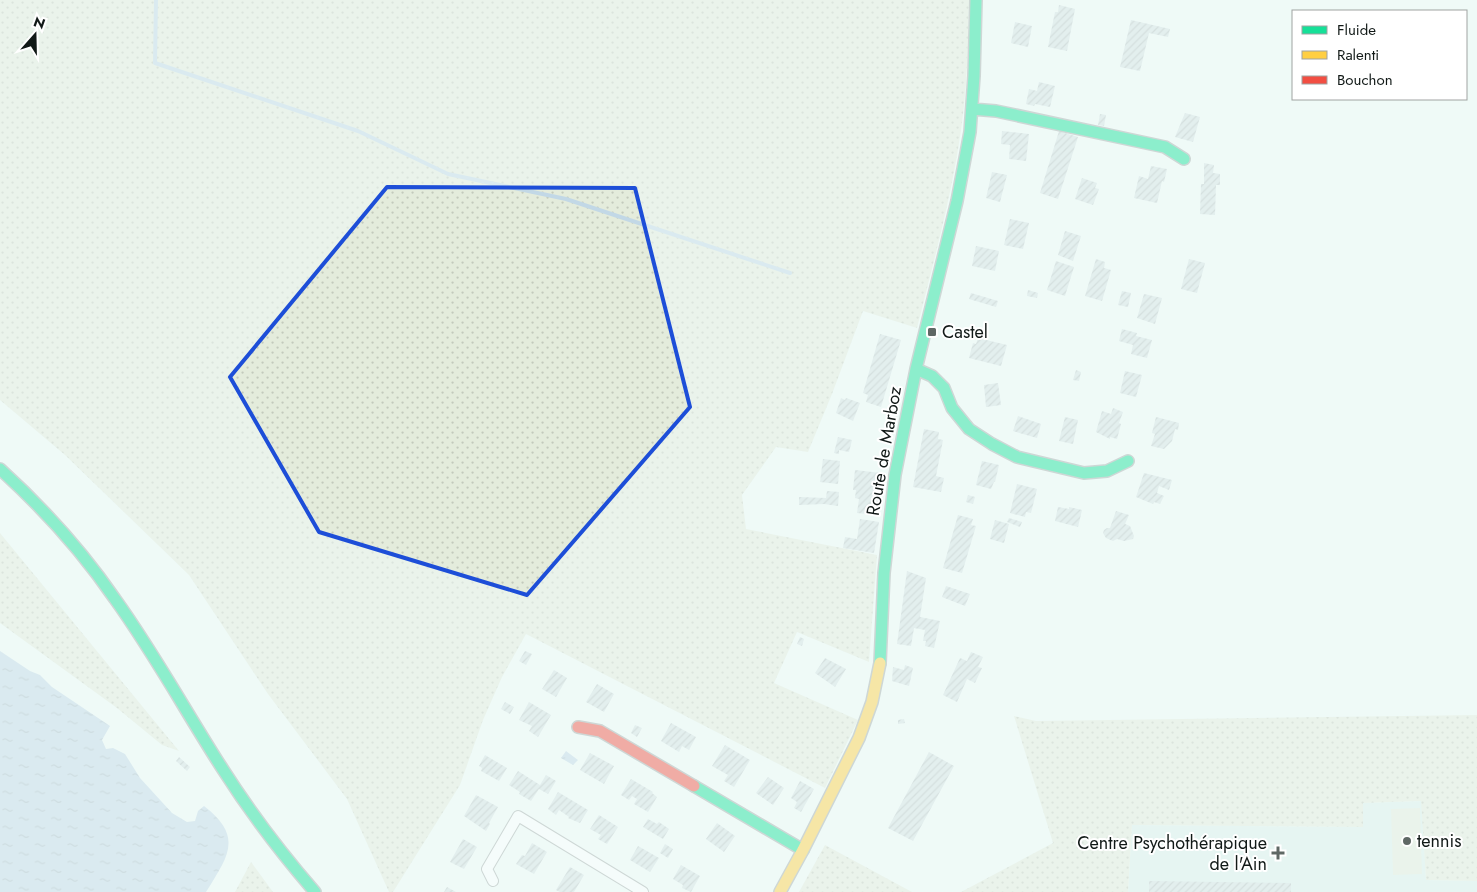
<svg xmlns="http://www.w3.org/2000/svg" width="1477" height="892" font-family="Jost,sans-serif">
<defs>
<pattern id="grass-dots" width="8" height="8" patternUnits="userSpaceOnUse" patternTransform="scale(1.25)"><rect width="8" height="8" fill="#e4ecdc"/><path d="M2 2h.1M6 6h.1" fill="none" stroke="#c3cabc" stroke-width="1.8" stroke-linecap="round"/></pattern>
<pattern id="water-ripples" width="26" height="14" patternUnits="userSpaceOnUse" patternTransform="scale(1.25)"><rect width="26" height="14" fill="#c2d8e6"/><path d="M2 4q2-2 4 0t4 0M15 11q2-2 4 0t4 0" fill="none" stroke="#a6b9c5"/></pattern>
<pattern id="building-hatch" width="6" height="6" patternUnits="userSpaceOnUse" patternTransform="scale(1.25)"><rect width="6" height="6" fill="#d5e2e2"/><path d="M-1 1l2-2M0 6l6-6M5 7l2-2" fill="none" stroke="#b6c1c1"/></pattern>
</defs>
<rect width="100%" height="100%" fill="#effaf7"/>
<path fill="#dbf0eb" d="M1422 801 1426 880 1477 881V892H1128L1132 825 1362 827 1363 803Z"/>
<path fill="url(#grass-dots)" d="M0 0H969C968 28 968 56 966 84 960 167 937 248 917 328L863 311 832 394 808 452 776 447 742 495 746 529 877 555 869 662 797 632 774 683 858 720 825 788 526 634 502 677 483 720 460 785 393 892H389L347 799 268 694 189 575 65 455 0 400Z
M0 533 179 751 162 745 117 708 0 623Z
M1477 715V881L1426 880 1421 801 1363 803V827L1132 825 1128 892H961L1053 843 1014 716 1036 721Z
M825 845 912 892H799Z
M251 862 273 892H235Z"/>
<path fill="#e4ecdc" d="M1420 808 1422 874 1393 875 1391 809Z"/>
<path fill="url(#water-ripples)" d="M0 651 30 671 40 675 52 687 110 726 102 740 106 749 113 748 125 754 140 778 172 813 187 822 195 821 198 811 204 806C244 837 228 856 206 892H0Z
M566 751 578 760 573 765 561 758Z"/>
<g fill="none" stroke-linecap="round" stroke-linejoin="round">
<path stroke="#c2d8e6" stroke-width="4" d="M156 0 155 63 358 131 448 174 566 199 790 273"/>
</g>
<path fill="url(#building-hatch)" d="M1059 5 1075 9 1067 51 1048 47 1055 12H1058Z
M1131 20 1170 29 1168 37 1149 33 1140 71 1120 67Z
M1015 22 1032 26 1028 47 1011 43Z
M1039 82 1055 86 1050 107 1035 104 1034 106 1026 104 1029 89 1037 91Z
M1185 113 1200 117 1193 142 1175 137Z
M1100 114 1106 115 1104 126 1098 125Z
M1002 131 1029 134 1026 161 1009 159 1010 145 1001 144Z
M1059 131 1078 137 1058 199 1040 193Z
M1204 163 1214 165 1213 173 1220 174V185H1216L1215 215 1200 214 1201 184H1204Z
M1151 166 1167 169 1164 182 1162 181 1157 203 1134 198 1139 176 1148 179Z
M992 172 1007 175 1000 202 986 198Z
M1082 178 1097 183 1095 188 1099 189 1093 205 1075 199Z
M1010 219 1029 223 1023 249 1004 245Z
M1065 231 1081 236 1073 261 1058 255Z
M976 246 999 251 995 271 972 266Z
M1096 259 1105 262 1104 268 1111 270 1102 301 1085 296Z
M1189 259 1205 263 1197 293 1181 289Z
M1056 261 1074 267 1065 296 1047 290Z
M1028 290 1038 293 1037 298 1027 296Z
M1122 291 1131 293 1128 307 1118 305Z
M971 293 998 301 996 307 969 299Z
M1144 294 1162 298 1155 324 1137 318Z
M1122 329 1137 333 1136 336 1152 340 1147 358 1131 354 1133 345 1119 341Z
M880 334 901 340 881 407 866 402 868 395 863 393Z
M978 338 1007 345 1001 366 969 358 973 343 976 344Z
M1076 370 1081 372 1079 381 1073 380Z
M1125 371 1142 375 1136 397 1120 393Z
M998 383 1001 405 986 407 984 385Z
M841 398 845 400 846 398 860 403 853 421 836 413Z
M1113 408 1123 412 1119 423 1121 424 1117 439 1110 437V439L1096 432 1102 411 1111 414Z
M1018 416 1041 424 1037 438 1013 431Z
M1065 417 1078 420 1073 444 1059 441Z
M1156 417 1179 423 1178 430 1175 429 1172 441 1164 449 1151 446 1155 434 1152 433Z
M924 429 939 432 938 439 943 440 936 476 944 478 941 492 913 487Z
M838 437 852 440 849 452 839 450V454L834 453Z
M823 459 840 461 838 484 820 482Z
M982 461 999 465 995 482H994L991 489 976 485Z
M855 470 881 473 876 515 857 513 859 499 855 498 856 490H853Z
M1144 473 1172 480 1169 490 1159 486 1157 493 1164 496 1160 504 1154 502 1153 504 1136 497Z
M1017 484 1037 489 1031 513 1026 512 1025 517 1010 513Z
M827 491 839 492 838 506 824 504 799 505V497L826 498Z
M968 495 975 497 973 504 966 502Z
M1058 507 1069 509V507L1082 510 1078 527 1055 521Z
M1116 511 1129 515 1125 524 1130 526 1134 536 1133 539 1124 541 1117 539 1113 541 1106 538 1103 533 1104 530 1107 528H1110Z
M958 515 973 519 971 525 976 526 962 573 943 568Z
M1009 518 1022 522 1020 527 1007 522Z
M860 519 879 522 874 553 843 548 845 537 857 539Z
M995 520 1009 524 1004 543 990 539Z
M907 571 926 578 920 617 940 621 934 648 925 646 926 641H923L925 630 914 628 911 646 897 644Z
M946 586 970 594 965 606 942 597Z
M800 637 804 639 802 646 797 644Z
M525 651 532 654 526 665 519 661Z
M971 652 983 657 978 667 982 668 975 683 967 679 957 702 943 695 960 658 967 661Z
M825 658 846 669 835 687 815 673Z
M905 665 913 668 909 686 892 681 893 667 904 670Z
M554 670 567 678 556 697 542 689Z
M597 684 614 694 604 712 586 702Z
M505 702 514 707 510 714 501 709Z
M529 702 551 715 538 737 529 731 532 726 519 720Z
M904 719 905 723 898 724V720Z
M671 723 696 737 689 750 682 746 679 752 661 741Z
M635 725 642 728 637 737 631 733Z
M725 745 750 760 734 787 724 781 728 775 712 766Z
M929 752 954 766 913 841 888 828Z
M590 753 614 766 604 784 580 770Z
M485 755 507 768 499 781 481 771 482 768 479 766Z
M179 757 190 767 187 771 176 761Z
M518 771 540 785 546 775 556 781 548 794 539 789 531 801 519 794 520 792 509 785Z
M768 777 784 788 773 805 756 793Z
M631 779 653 792 652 793 657 797 648 812 634 804 637 799 632 796 629 800 621 795Z
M800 781 814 789 801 812 794 808 797 802 791 798Z
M558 792 588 810 580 823 568 818 569 817 559 810 556 815 548 809Z
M476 795 498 807 489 823 490 824 486 831 464 816Z
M599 815 618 827 607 844 598 839 601 835 590 829Z
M648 819 657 824 659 822 669 829 663 839 643 827Z
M717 823 735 836 724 852 706 839Z
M463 839 477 847 464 869 450 862Z
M532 843 547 852 534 874 516 864 522 855 525 856Z
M665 844 673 849 668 858 660 853Z
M638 846 659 858 650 872 630 860Z
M681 865 700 876 691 892 682 888 683 885 673 879Z
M570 867 584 875 574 892H560L556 890Z
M1149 881 1291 883V892H1149Z
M447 887 456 892H444Z"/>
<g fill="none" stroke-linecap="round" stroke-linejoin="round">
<g stroke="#a6aeac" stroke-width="12">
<path id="street" d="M493 881 487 869 518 816 643 892"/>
</g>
<g stroke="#a6aeac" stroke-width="14">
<path id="fast" d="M972 109 996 111 1165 147 1184 159
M916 369 932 376 944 388 952 408 969 429 992 444 1017 457 1084 473 1107 471 1128 461
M0 469C43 508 82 551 115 599 154 653 186 712 222 768 250 812 281 853 315 892
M880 663 884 573 895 475 916 369 957 201 970 132 974 76 976 0
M694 786 803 850"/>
</g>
<g stroke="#a6aeac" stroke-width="14">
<path id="slow" d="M780 892 803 850 859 738 872 702 880 663"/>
</g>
<g stroke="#a6aeac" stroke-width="14">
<path id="jam" d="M578 727 600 731 694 786"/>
</g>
<use href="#street" stroke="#fdfefe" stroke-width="10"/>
<use href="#fast" stroke="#16e098" stroke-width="11"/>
<use href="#slow" stroke="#ffcf43" stroke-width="11"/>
<use href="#jam" stroke="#f24e42" stroke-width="11"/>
</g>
<path d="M0 0H1477V892H0ZM387 187 635 188 690 407 527 595 319 532 230 377Z" fill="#effaf7" fill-opacity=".55" fill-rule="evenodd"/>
<path fill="none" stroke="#1d4ed8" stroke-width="4" stroke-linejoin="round" d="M387 187 635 188 690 407 527 595 319 532 230 377Z"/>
<g fill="#5f6865" stroke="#fff" stroke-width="2">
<rect x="927" y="327" width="10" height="10" rx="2.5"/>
<circle cx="1407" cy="841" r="5"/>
<path d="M1275.5 845.5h5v5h5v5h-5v5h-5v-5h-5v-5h5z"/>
</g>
<g text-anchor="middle" stroke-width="4" stroke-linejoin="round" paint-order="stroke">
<g font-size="18" fill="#111917" stroke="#fff" text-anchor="start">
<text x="942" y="338">Castel</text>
<text x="1417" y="847">tennis</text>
<text x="1267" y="849" text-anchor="end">Centre Psychothérapique<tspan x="1267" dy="21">de l'Ain</tspan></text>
</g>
<g font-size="18" fill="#111917" stroke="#fff">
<text transform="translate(884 451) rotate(-80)" y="6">Route de Marboz</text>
</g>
</g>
<rect x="1292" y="10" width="175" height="90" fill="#ffffff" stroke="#a0a3a2"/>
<rect x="1302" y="26" width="25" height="8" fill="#16e098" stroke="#a0a3a2"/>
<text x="1337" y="35" font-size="15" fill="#111917">Fluide</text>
<rect x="1302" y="51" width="25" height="8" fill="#ffcf43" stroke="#a0a3a2"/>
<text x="1337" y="60" font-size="15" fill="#111917">Ralenti</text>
<rect x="1302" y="76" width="25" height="8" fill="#f24e42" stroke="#a0a3a2"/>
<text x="1337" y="85" font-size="15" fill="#111917">Bouchon</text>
<g transform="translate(35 35) rotate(20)" stroke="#ffffff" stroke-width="4" paint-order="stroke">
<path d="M0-4L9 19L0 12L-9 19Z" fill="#111917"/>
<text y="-8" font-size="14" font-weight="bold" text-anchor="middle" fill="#111917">N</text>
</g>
</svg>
